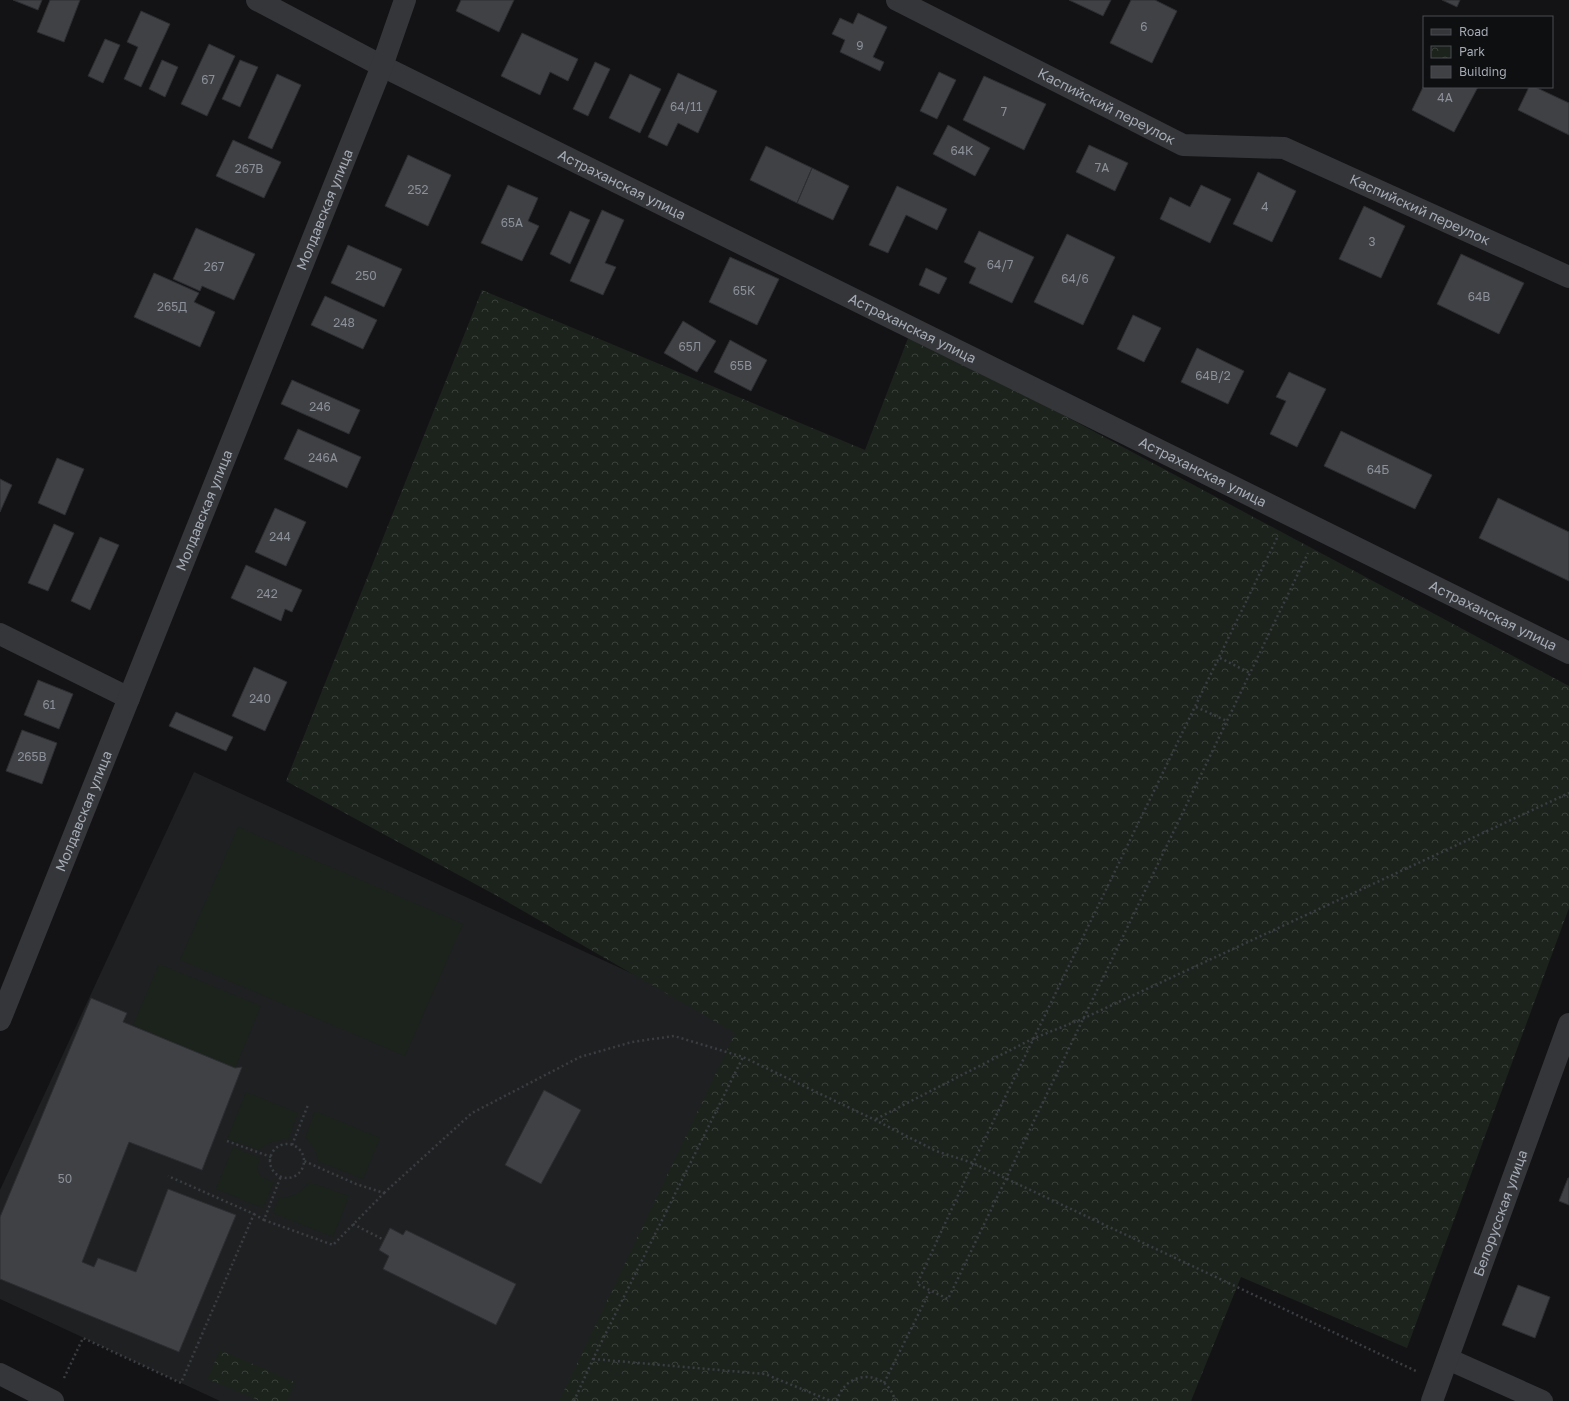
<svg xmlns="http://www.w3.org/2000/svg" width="1569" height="1401" font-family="'Golos Text',sans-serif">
<defs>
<pattern id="park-crowns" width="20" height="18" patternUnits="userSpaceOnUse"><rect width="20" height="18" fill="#1c231c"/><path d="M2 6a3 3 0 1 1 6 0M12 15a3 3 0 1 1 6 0" fill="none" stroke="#3a403b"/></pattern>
</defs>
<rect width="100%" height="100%" fill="#131315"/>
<path fill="#1f2022" d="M194 772 742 1024 567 1401H220L0 1299V1190Z"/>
<path fill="#1c231c" d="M238 827 463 924 405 1056 180 960Z
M159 964 261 1006 235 1068 133 1025Z
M246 1092 298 1113 288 1140C275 1140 268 1142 259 1150L227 1139Z
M315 1111 380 1138 363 1179 318 1161C316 1151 313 1145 305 1138Z
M233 1147 260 1158C254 1174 260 1177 274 1182L263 1208 216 1189Z
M309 1182 349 1196 333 1237 273 1213 279 1198C294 1197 299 1194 309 1182Z"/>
<path fill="url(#park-crowns)" d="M482 290 865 450 910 333 1569 686V908L1407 1348 1241 1277 1191 1401H559L735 1033 499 897 286 781Z
M220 1350 295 1382 287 1401H260L207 1379Z"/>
<path fill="#3f4145" stroke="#2d2e31" d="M13 0H42L38 10Z
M50 0H80L64 42 37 32Z
M461 0H514L499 32 456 11Z
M1069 0H1111L1103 16Z
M1131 0H1155L1177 11 1152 63 1110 43Z
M1442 0H1460L1457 7Z
M141 11 170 24 141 87 124 79 138 47 127 42Z
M858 13 887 27 873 57 884 62 880 71 840 52 845 40 832 34 840 18 853 24Z
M522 33 578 59 568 81 550 72 540 95 501 76Z
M105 39 120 45 103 83 88 76Z
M209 44 235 56 207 116 181 104Z
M162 60 178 67 165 97 149 89Z
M240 60 258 67 240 107 222 99Z
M595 62 610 69 588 116 573 109Z
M939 72 956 80 937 119 920 111Z
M678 73 717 91 698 133 678 123 667 146 648 137Z
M277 74 301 85 272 149 248 138Z
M630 74 661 89 640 133 609 118Z
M984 76 1046 104 1024 150 963 120Z
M1424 85V87H1478L1454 132 1412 110Z
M1529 87H1535L1569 103V135L1518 110Z
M948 125 990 148 975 176 933 154Z
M233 140 281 162 264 198 216 176Z
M1089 145 1128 163 1115 191 1076 172Z
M766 146 812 168 797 203 750 180Z
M408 155 451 175 428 226 385 206Z
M812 168 849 186 833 220 797 203Z
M1258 172 1296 191 1272 242 1233 224Z
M508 185 538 198 528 221 539 226 522 261 481 243Z
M1201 185 1231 199 1210 243 1160 219 1170 197 1190 207Z
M897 186 947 209 937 230 906 215 888 253 869 245Z
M1364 206 1405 226 1381 278 1339 259Z
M602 210 624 220 605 263 616 267 603 295 570 281Z
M570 211 590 220 570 264 550 254Z
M196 228 255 254 234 300 202 286 200 291 173 279Z
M979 231 1034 257 1012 303 969 283 976 268 964 262Z
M1067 234 1115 257 1083 325 1034 302Z
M348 245 402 269 384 307 331 283Z
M1461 254 1524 283 1499 334 1437 304Z
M730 257 779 279 757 325 709 302Z
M926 268 947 278 939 294 919 285Z
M154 273 199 293 194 302 215 312 200 347 134 317Z
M325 296 377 320 363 349 311 325Z
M1133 315 1161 328 1144 362 1117 349Z
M683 321 716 341 697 372 664 353Z
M730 340 767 360 751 391 714 372Z
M1197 348 1244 371 1228 404 1181 382Z
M1289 372 1326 389 1297 447 1270 434 1286 401 1276 397Z
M292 380 360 410 349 434 281 404Z
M298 429 361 457 347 488 284 459Z
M1341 431 1432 475 1415 509 1324 466Z
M57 458 84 469 65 515 38 503Z
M0 479 12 485 0 512Z
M1498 498 1569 532V581L1479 538Z
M275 508 306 522 286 566 255 552Z
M54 524 74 533 48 591 28 583Z
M100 537 119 545 90 610 71 601Z
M246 565 302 590 292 612 285 609 281 621 231 598Z
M254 667 287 682 265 731 232 716Z
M38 680 73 694 59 729 24 715Z
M176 712 233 737 226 751 169 726Z
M22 730 57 743 42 784 6 771Z
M91 998 127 1013 123 1022 235 1068 242 1067 202 1170 129 1142 82 1262 94 1267 98 1258 136 1272 168 1189 236 1215 179 1352 0 1279V1217Z
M544 1090 581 1110 541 1184 505 1165Z
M1568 1178H1569V1205L1559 1201Z
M390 1228 403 1235 406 1230 516 1284 496 1325 383 1269 389 1256 379 1250Z
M1518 1285 1550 1297 1535 1338 1502 1325Z"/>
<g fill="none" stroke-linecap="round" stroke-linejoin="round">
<path stroke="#3a3d41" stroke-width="2.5" stroke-dasharray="2 3" stroke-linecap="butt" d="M1277 538 973 1163 917 1284 948 1299 1308 553
M1220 658 1250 673
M1196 707 1227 721
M876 1119 1032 1039 1082 1019 1569 793
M227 1141 271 1157
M270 1161a17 17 0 1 1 34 0a17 17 0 1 1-34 0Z
M292 1145 308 1105
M384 1193 472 1113 580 1057 632 1042 674 1036 743 1057 875 1120 936 1151 973 1163 1416 1371
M254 1214 264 1220 281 1176
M264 1220 333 1245 384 1193 356 1184 304 1161
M353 1224 384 1240
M593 1359 765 1374 831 1401
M64 1378 83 1338 181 1383 254 1214 168 1176
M884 1383 930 1291
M574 1401 593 1359 743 1057
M837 1401C845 1369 888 1369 895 1401"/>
<g stroke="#34363a" stroke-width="22">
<path id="s1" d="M257 0 382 66 1569 653"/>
<path id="s2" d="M897 0 1183 145 1284 148 1569 277"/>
<path d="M0 634 129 698"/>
<path id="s3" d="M0 1020 382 66 405 0"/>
<path d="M1448 1359 1542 1401"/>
<path d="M0 1374 53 1401"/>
<path id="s4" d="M1432 1401 1569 1024"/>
</g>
</g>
<g text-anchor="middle" stroke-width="3.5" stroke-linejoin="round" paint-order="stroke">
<g font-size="12" fill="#8c9099">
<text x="1144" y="31">6</text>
<text x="860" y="50">9</text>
<text x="208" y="84">67</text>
<text x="1445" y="102">4А</text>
<text x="686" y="111">64/11</text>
<text x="1004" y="116">7</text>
<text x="962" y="155">64К</text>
<text x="1102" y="172">7А</text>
<text x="249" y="173">267В</text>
<text x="418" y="194">252</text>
<text x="1265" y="211">4</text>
<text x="512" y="227">65А</text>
<text x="1372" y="246">3</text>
<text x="1000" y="269">64/7</text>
<text x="214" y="271">267</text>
<text x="366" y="280">250</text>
<text x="1075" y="283">64/6</text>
<text x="744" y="295">65К</text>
<text x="1479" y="301">64В</text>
<text x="172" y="311">265Д</text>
<text x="344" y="327">248</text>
<text x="690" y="351">65Л</text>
<text x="741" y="370">65В</text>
<text x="1213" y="380">64В/2</text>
<text x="320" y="411">246</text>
<text x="323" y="462">246А</text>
<text x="1378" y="474">64Б</text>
<text x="280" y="541">244</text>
<text x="267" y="598">242</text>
<text x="260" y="703">240</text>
<text x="49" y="709">61</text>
<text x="32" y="761">265В</text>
<text x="65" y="1183">50</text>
</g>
<g font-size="14" fill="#a5abb5" stroke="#0e0f10">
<text dy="5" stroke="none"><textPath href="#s2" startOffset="235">Каспийский переулок</textPath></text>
<text dy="5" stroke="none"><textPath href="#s1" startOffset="409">Астраханская улица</textPath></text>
<text dy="5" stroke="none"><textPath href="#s3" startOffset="873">Молдавская улица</textPath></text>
<text dy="5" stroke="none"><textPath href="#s2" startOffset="571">Каспийский переулок</textPath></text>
<text dy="5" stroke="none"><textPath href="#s1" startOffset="733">Астраханская улица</textPath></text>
<text dy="5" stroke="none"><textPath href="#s1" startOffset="1057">Астраханская улица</textPath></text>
<text dy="5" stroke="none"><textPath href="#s3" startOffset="549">Молдавская улица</textPath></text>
<text dy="5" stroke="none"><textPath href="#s1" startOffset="1381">Астраханская улица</textPath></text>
<text dy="5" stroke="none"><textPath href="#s3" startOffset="225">Молдавская улица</textPath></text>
<text dy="5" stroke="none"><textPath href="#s4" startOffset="200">Белорусская улица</textPath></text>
</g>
</g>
<rect x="1423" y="16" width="130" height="72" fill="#0e0f10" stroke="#4a4d52"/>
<rect x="1431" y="29" width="20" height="6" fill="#34363a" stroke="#4a4d52"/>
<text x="1459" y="36" font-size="12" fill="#a5abb5">Road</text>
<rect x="1431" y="46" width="20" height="12" fill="url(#park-crowns)" stroke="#4a4d52"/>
<text x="1459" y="56" font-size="12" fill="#a5abb5">Park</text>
<rect x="1431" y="66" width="20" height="12" fill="#3f4145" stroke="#4a4d52"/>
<text x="1459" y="76" font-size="12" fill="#a5abb5">Building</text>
</svg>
